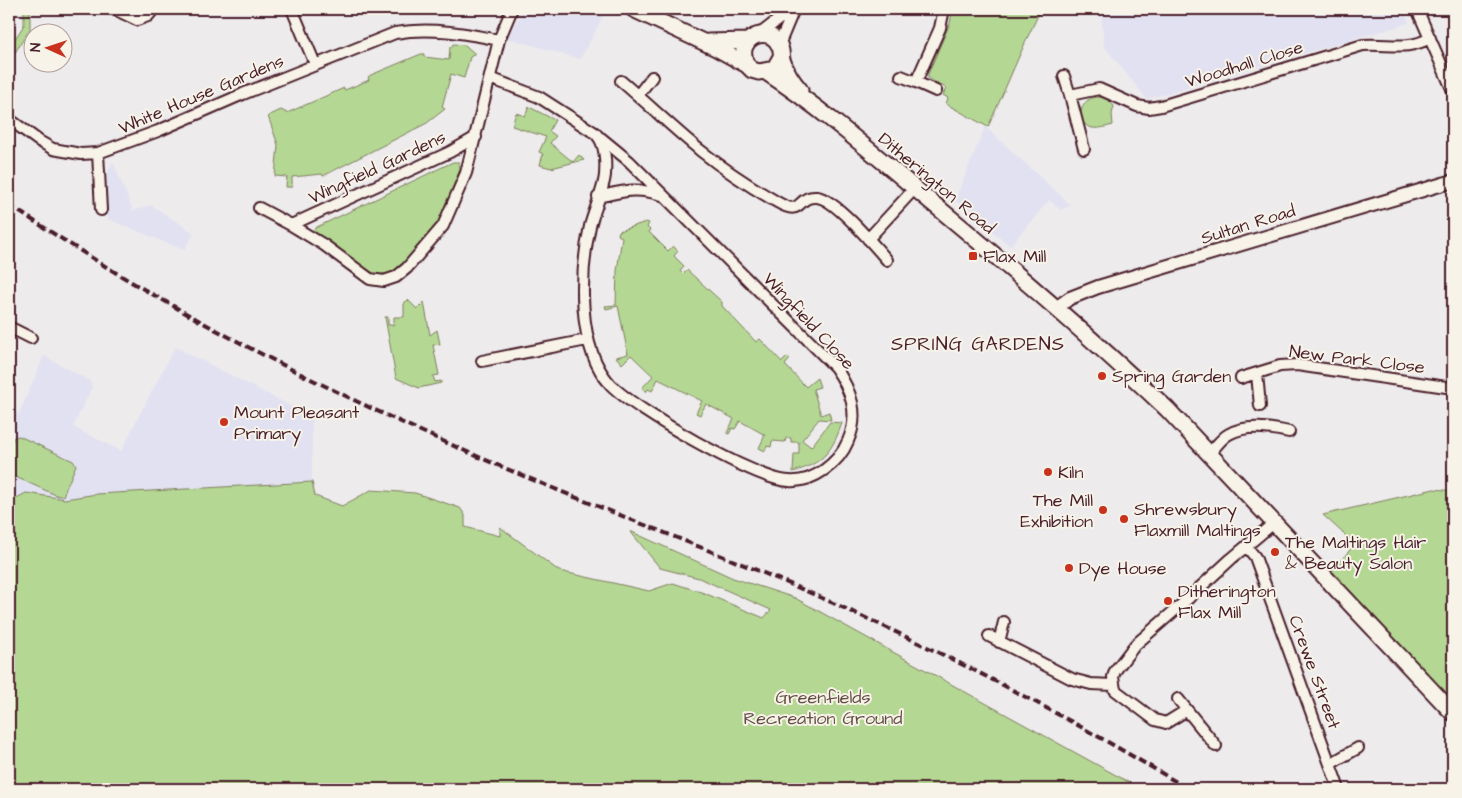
<svg xmlns="http://www.w3.org/2000/svg" width="1462" height="798" font-family="'Architects Daughter',sans-serif">
<rect width="100%" height="100%" fill="#edebec"/>
<filter id="ink" filterUnits="userSpaceOnUse"><feTurbulence type="fractalNoise" baseFrequency=".02" numOctaves="2"/><feDisplacementMap in="SourceGraphic" scale="10" xChannelSelector="R" yChannelSelector="G"/><feConvolveMatrix kernelMatrix="1 2 1 2 8 2 1 2 1" color-interpolation-filters="sRGB"/></filter>
<g filter="url(#ink)">
<path fill="#e1e1f1" d="M524 9H601L606 11 580 59 507 38Z
M1101 9H1403L1409 23 1147 99 1104 46Z
M985 127 1071 205 1061 210 1049 200 1010 246 955 200Z
M113 162 133 211 151 205 194 233 184 250 108 219 105 177Z
M175 347 312 417V482L97 494 65 499 26 493 9 502V409L19 414 44 356 90 381 92 387 73 427 121 451Z"/>
<path fill="#b4d893" stroke="#7f7c5f" d="M24 9H30V29L9 62V48L24 25Z
M953 9H1041C1022 47 1006 88 988 127L946 104 948 98 943 95 946 88 928 78V74L950 23Z
M453 44 465 45 475 54 470 57 464 78 451 74 442 107 445 109 427 123 323 176 322 174 292 177V187H286L287 177 275 176 278 145 268 116 281 110 287 113 344 88 345 90 369 80 368 77 371 75 421 54H424V57L449 60 450 47H452Z
M1099 97H1105L1114 106 1112 114 1113 125C1105 127 1096 130 1089 127 1078 122 1079 107 1088 100 1091 98 1095 97 1099 97Z
M529 107 555 120 549 131 556 136 550 143 573 162 579 155 584 160 551 168 540 165 543 154 539 152 546 137 512 126 516 113 525 116Z
M453 162H459L460 169 441 218 401 267 387 274H374L315 236 312 232 315 228Z
M646 222 649 223 647 227 650 230 649 232 668 251 673 246 678 251 674 256 684 266 680 271 683 274 687 270 722 302V306L756 342 760 339 782 362 787 357 790 359 785 365 806 387 817 378 820 387 813 389 821 415 829 412 831 420 819 419 802 440 811 447 830 422 842 423C832 452 823 463 793 472L794 454H799V442H791V438H786L785 442 772 441 771 447 767 446 765 451 759 448 765 435 740 421 735 429 732 428 729 434 727 433 734 419 706 404 700 415 696 413 702 401 658 379 652 391 648 389 646 392 642 388 653 376 631 355 622 364 616 357 628 354 618 306 606 309 605 306 616 305 617 271 622 237 618 235 619 231Z
M408 300 417 309 424 302 430 335 437 330 440 344 433 345 439 375 433 376 435 382 441 381V383L419 388 396 378 385 317H388V325H394V317H404V303Z
M19 436 73 461 76 465 63 496H58L9 474V450L14 437Z
M312 482 315 496 342 506 371 490 415 493 460 508 465 515V527L500 536V527L559 571 649 591 673 583 704 593 764 618 771 610 699 578 660 568 630 531 733 578 795 598 1141 789H9V502L26 493 65 499 97 494Z
M1434 489 1453 491V703L1331 572 1355 544 1323 515Z"/>
<g fill="none" stroke-linecap="round" stroke-linejoin="round">
<g stroke="#4a1f2b" stroke-width="14">
<path id="minor" d="M114 9 137 20 148 16 154 9
M292 9 315 64
M1417 9 1453 91
M760 34 792 9
M779 45 794 9
M901 76 916 82 940 28 944 9
M1064 76 1070 95
M490 78 539 97 595 133C605 142 606 161 605 175 604 188 594 211 590 226 580 272 576 348 611 385 635 410 756 480 789 481 813 483 839 463 848 441 860 414 851 390 835 367L629 161 601 138
M621 81C648 104 674 129 701 151 725 170 751 187 777 202 804 218 796 195 817 197 835 199 874 245 887 260
M916 82 936 91
M638 95 652 77
M9 119 39 141 53 149 81 154 98 153 158 131 243 94 395 33C430 27 464 33 499 40
M476 137 450 152 291 225 324 245 370 279 384 281 396 277 407 268 443 226 466 173 499 40 512 9
M1084 149 1070 95 1099 89 1137 106 1149 108 1161 106 1363 45C1388 43 1407 51 1430 38
M98 153 101 210
M598 197C624 191 636 187 662 195
M259 208 291 225
M868 239 915 188
M9 327 31 338
M482 361 587 340
M1257 374 1260 406
M1241 378 1280 366 1297 365 1453 388
M1209 454C1215 448 1221 438 1229 434 1246 424 1270 428 1289 432
M1247 547 1255 557 1259 568 1339 789
M989 636 1072 679 1091 684 1113 685
M999 642 1004 622
M1178 699 1216 746
M1187 710 1166 723 1155 720 1115 690 1113 677 1115 671 1135 645 1181 605 1231 559 1275 522
M1330 764 1358 748"/>
</g>
<g stroke="#4a1f2b" stroke-width="16">
<path id="tertiary" d="M1056 308 1070 298 1098 287 1453 181"/>
</g>
<g stroke="#4a1f2b" stroke-width="19">
<path id="primary" d="M633 9 716 48 747 65 752 70 759 72 774 69 781 57
M708 42 748 41
M747 65C744 59 742 53 745 46 752 32 772 30 779 45 782 49 781 55 782 60 786 71 792 81 800 90
M766 72C824 110 877 157 930 201 1011 268 1091 337 1167 409L1453 713"/>
</g>
<use href="#minor" stroke="#f7f3e8" stroke-width="10"/>
<use href="#tertiary" stroke="#f7f3e8" stroke-width="12"/>
<use href="#primary" stroke="#f7f3e8" stroke-width="15"/>
<path stroke="#4a1f2b" stroke-width="4" stroke-dasharray="8 4" stroke-linecap="butt" d="M9 205C59 237 109 270 161 299 258 355 361 405 463 450 576 500 693 542 806 591 938 649 1066 715 1188 789"/>
</g>
</g>
<g fill="#c8321e" stroke="#f7f3e8" stroke-width="2">
<rect x="968" y="251" width="10" height="10" rx="2.5"/>
<circle cx="1102" cy="376" r="5"/>
<circle cx="224" cy="422" r="5"/>
<circle cx="1048" cy="472" r="5"/>
<circle cx="1103" cy="510" r="5"/>
<circle cx="1124" cy="519" r="5"/>
<circle cx="1275" cy="552" r="5"/>
<circle cx="1069" cy="568" r="5"/>
<circle cx="1168" cy="601" r="5"/>
</g>
<g text-anchor="middle" stroke-width="4" stroke-linejoin="round" paint-order="stroke">
<g font-size="18" fill="#4a1f2b" stroke="#f7f3e8">
<text transform="translate(1244 64) rotate(-17)" y="6">Woodhall Close</text>
<text transform="translate(201 94) rotate(-23)" y="6">White House Gardens</text>
<text transform="translate(377 167) rotate(-25)" y="6">Wingfield Gardens</text>
<text transform="translate(937 183) rotate(40)" y="6">Ditherington Road</text>
<text transform="translate(1248 224) rotate(-17)" y="6">Sultan Road</text>
<text transform="translate(809 321) rotate(47)" y="6">Wingfield Close</text>
<text transform="translate(1357 359) rotate(7)" y="6">New Park Close</text>
<text transform="translate(1315 672) rotate(70)" y="6">Crewe Street</text>
</g>
<g font-size="18" fill="#4a1f2b" stroke="#f7f3e8" text-anchor="start">
<text x="983" y="262">Flax Mill</text>
<text x="1112" y="382">Spring Garden</text>
<text x="234" y="418">Mount Pleasant<tspan x="234" dy="21">Primary</tspan></text>
<text x="1058" y="478">Kiln</text>
<text x="1093" y="506" text-anchor="end">The Mill<tspan x="1093" dy="21">Exhibition</tspan></text>
<text x="1134" y="515">Shrewsbury<tspan x="1134" dy="21">Flaxmill Maltings</tspan></text>
<text x="1285" y="548">The Maltings Hair<tspan x="1285" dy="21">&amp; Beauty Salon</tspan></text>
<text x="1079" y="574">Dye House</text>
<text x="1178" y="597">Ditherington<tspan x="1178" dy="21">Flax Mill</tspan></text>
</g>
<g font-size="18" fill="#644d45" stroke="#f7f3e8">
<text x="823" y="703">Greenfields<tspan x="823" dy="21">Recreation Ground</tspan></text>
</g>
<g font-size="19" letter-spacing="1" fill="#4a1f2b" stroke="#f7f3e8">
<text x="978" y="350">SPRING GARDENS</text>
</g>
</g>
<rect width="1462" height="798" fill="none" stroke="#f7f3e8" stroke-width="30"/>
<rect x="15" y="15" width="1432" height="768" fill="none" stroke="#4a1f2b" stroke-width="2" filter="url(#ink)"/>
<g transform="translate(48 48) rotate(273)"><circle r="24" fill="#f7f3e8" stroke="#b29e9c"/>
<path d="M0-4L9 19L0 12L-9 19Z" fill="#c8321e"/>
<text y="-8" font-size="14" font-weight="bold" text-anchor="middle" fill="#4a1f2b">N</text>
</g>
</svg>
